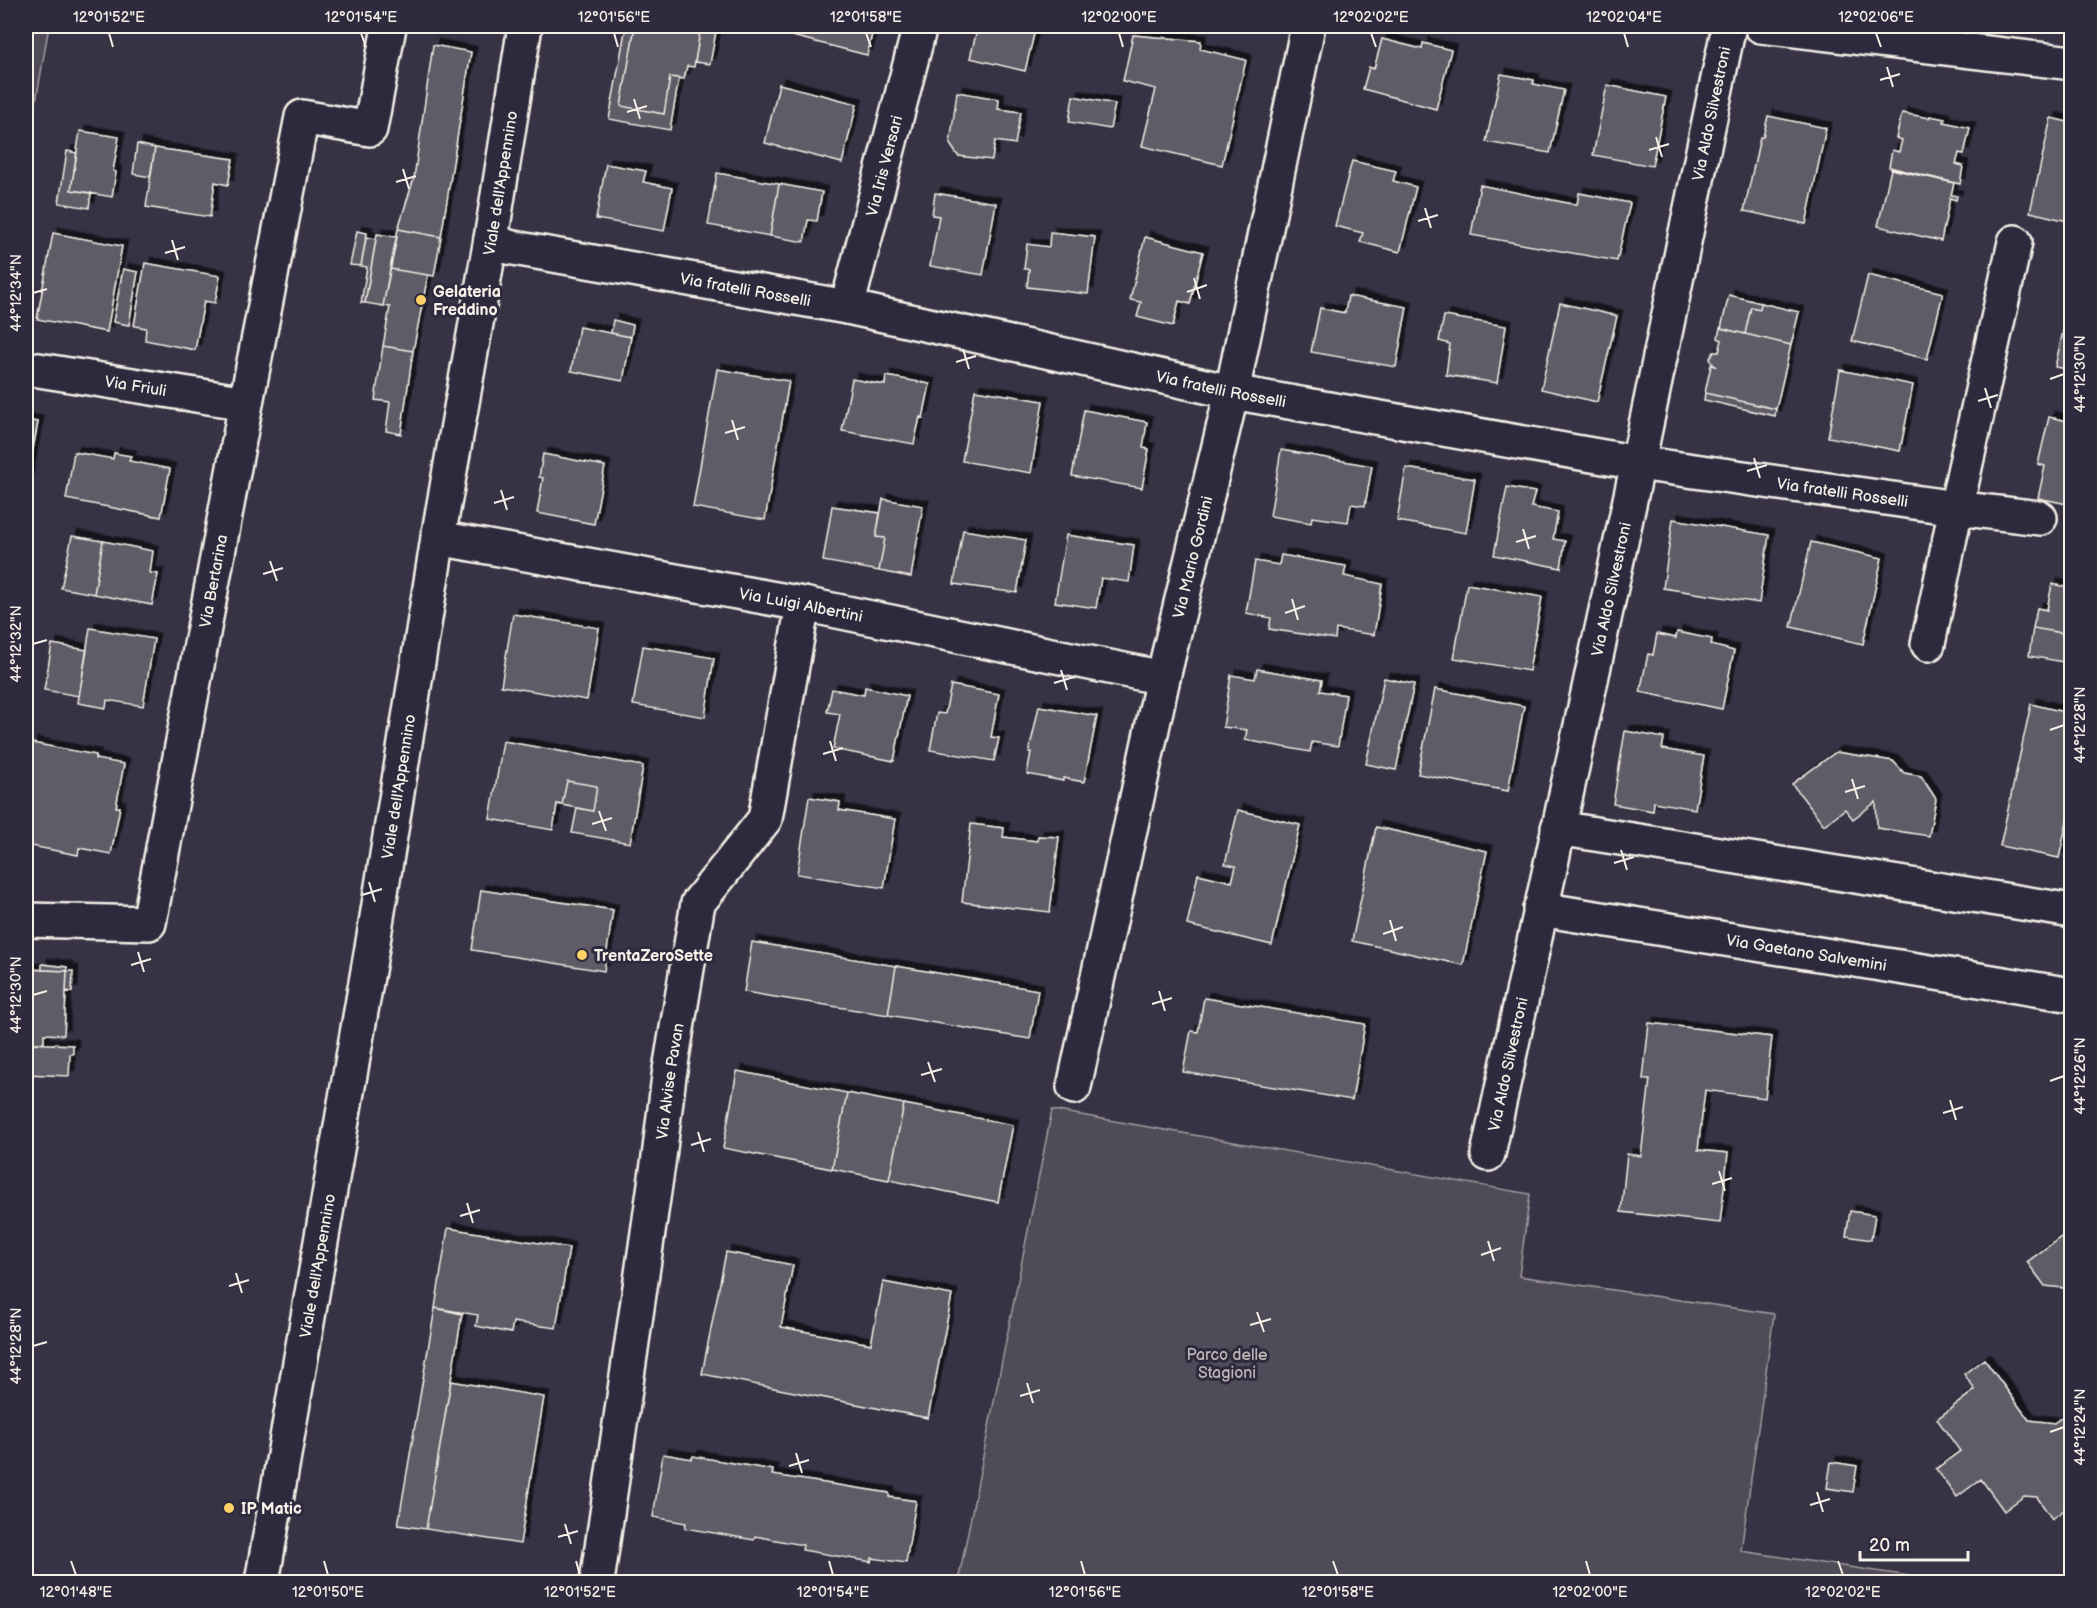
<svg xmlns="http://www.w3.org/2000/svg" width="2097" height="1608" font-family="'Balsamiq Sans',sans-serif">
<defs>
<filter id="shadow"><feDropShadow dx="5.5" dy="-5.5" stdDeviation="0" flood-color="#0009"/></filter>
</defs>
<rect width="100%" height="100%" fill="#373244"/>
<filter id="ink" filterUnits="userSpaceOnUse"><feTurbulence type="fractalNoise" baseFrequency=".0167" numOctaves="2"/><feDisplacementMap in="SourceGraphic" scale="12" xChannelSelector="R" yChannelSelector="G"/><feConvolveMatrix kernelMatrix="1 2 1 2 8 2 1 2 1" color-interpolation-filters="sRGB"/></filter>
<g filter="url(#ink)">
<path fill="#504b59" stroke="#a29ea0" stroke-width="1.5" d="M26 26H49L26 159Z
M1052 1110 1530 1194 1519 1276 1774 1314 1741 1551 1950 1582H958Z"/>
<path fill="#5f5c67" stroke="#f4f1e8" stroke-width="1.5" filter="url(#shadow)" d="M457 26H489L488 31Z
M626 26H635L621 106 664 114 670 77 679 78 670 130 609 119Z
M635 26H701L694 67 687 66 684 79 670 77 664 114 621 106Z
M701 26H717L710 64 695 62Z
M794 26H874L867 55 792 36Z
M978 26H1036L1025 71 970 58Z
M1133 35 1201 41 1200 49 1246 60 1222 165 1142 146 1156 89 1123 81Z
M1382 39 1422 49 1423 43 1451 50 1436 109 1363 89 1369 67 1374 69Z
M433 45 471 52 441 237 398 229 414 178Z
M1501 74 1534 80 1533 84 1564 90 1550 153 1486 142Z
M779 84 857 104 842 163 765 143Z
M1607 85 1666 97 1652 166 1593 155Z
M957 92 999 99 998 109 1021 112 1015 144 995 141 992 160 958 156 950 144Z
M1073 96 1115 104 1110 129 1069 122Z
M1902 113 1929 118 1930 116 1945 119 1944 122 1970 128 1964 154 1959 153 1956 164 1963 166 1960 184 1889 167 1892 150 1899 152 1902 140 1896 138Z
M1768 116 1826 128 1806 224 1744 211 1760 137H1763Z
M2051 118 2072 123V222L2030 212Z
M80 131 119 137 113 171 116 172 112 197 71 190Z
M137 144 155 148 150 177 133 174Z
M155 148 233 159 228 185 215 182 210 217 146 207Z
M67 151 77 153 71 190 91 193 89 208 59 203Z
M1352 161 1396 171 1393 181 1416 187 1400 252 1360 242 1363 233 1335 226Z
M606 164 646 171 643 182 672 188 664 231 596 219Z
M1891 169 1954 183 1951 195 1957 196 1956 200 1950 198 1941 241 1878 226Z
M717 173 779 184 770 236 708 225Z
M779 184 822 192 817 221 808 220 804 242 770 236Z
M1480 185 1577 205 1579 193 1630 203 1617 261 1471 235Z
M935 193 996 203 983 275 930 266 939 216 932 215Z
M398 229 441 237 434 276 390 269Z
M357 231 367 233 361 266 350 265Z
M1050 232 1095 237 1088 294 1027 287 1029 269H1024L1027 244 1049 247Z
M53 233 122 246 107 332 37 319Z
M377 234 397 237 383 306 365 303Z
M366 237 376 239 365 303H361L367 267 361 266Z
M1145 237 1203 252 1190 304 1179 301 1173 326 1137 317 1141 302 1130 300Z
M145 263 220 276 215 303 204 301 195 350 145 340 146 328 134 326Z
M123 269 138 272 129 325 113 322Z
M390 269 428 275 413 351 383 346 390 307 383 306Z
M1868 275 1943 293 1927 359 1852 341Z
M2072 291V370L2055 367Z
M1729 295 1761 303 1760 309 1751 307 1745 334 1721 328Z
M1348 296 1407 307 1396 367 1311 352 1320 308 1345 313Z
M1560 303 1617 316 1597 402 1541 389Z
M1761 303 1799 312 1791 345 1745 334 1751 307 1760 309Z
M1444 316 1506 326 1497 383 1446 375 1450 344 1439 341Z
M613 320 633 325 631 337 611 333Z
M579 327 631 337 623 381 571 371Z
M1720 328 1791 345 1776 409 1705 393 1711 365 1715 366 1711 362 1710 358 1714 352H1719L1722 340 1718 338Z
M383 346 413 351 401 434 386 431 390 402 375 400Z
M717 369 789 381 765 520 693 507Z
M1840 370 1913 385 1900 451 1828 437Z
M886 376 930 384 923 418 920 417 914 444 842 431 852 379 885 385Z
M975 390 1043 401 1031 473 962 461Z
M1705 393 1776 409 1775 416 1704 400Z
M1084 410 1147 422 1143 448 1149 449 1142 488 1072 476Z
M2049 417 2072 422V505L2038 498 2045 466 2038 464Z
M26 420 38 422 27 481 26 480Z
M1281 450 1372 466 1365 506 1351 504 1348 522 1312 517 1311 523 1270 516Z
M74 452 113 459 114 453 119 454 131 456 129 461 170 469 161 517 66 499Z
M543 454 605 466 594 524 537 513 543 478 539 477Z
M1406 468 1475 479 1466 533 1397 521Z
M1507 487 1535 492 1531 507 1558 512 1553 539 1565 541 1561 568 1494 555Z
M883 499 923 506 911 577 879 571 885 538 876 537Z
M832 506 880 513 876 537 885 538 879 571 823 561Z
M1673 519 1769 535 1759 603 1663 588Z
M963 530 1026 540 1017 593 954 584Z
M1066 535 1134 545 1129 582 1101 578 1096 608 1055 602Z
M72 536 103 541 94 594 61 588Z
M103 541 153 551 150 573 158 574 152 605 94 594Z
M1811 542 1882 558 1863 644 1791 627Z
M1281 555 1346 566 1344 576 1382 584 1374 635 1336 629 1335 639 1269 629 1271 618 1246 613 1255 561 1279 565Z
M1467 584 1542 597 1529 671 1454 658Z
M2052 584 2072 588V664L2063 662 2068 634 2033 628 2037 608 2047 610Z
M513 614 599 628 587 700 501 686Z
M90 628 154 639 143 706 107 700 106 708 78 703Z
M2033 628 2068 634 2063 662 2029 656Z
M1677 632 1712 639 1711 645 1734 651 1722 709 1640 692 1648 654 1653 655 1657 634 1676 638Z
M52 644 87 650 79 696 44 690Z
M643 646 714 658 705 717 633 705Z
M1257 669 1322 680 1320 691 1346 695 1338 746 1312 742 1310 752 1245 740 1247 730 1223 727 1231 675 1255 679Z
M1384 678 1414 684 1396 770 1366 764Z
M951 685 999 694 991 737 999 738 994 761 930 750 937 713 945 714Z
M865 687 907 696 894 761 833 749 840 714 827 712 832 689 864 695Z
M1435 689 1524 706 1508 791 1418 774Z
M2031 704 2072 714V799L2059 858 2000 846Z
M1039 706 1097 716 1084 782 1063 778V781L1027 774 1031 752H1029Z
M1625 731 1664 738 1662 749 1704 756 1695 809 1654 802 1653 811 1613 804Z
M503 741 643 766 630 843 572 833 577 808 593 811 597 786 567 781 562 805 557 804 553 830 490 819Z
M32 743 96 755 95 759 124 764 116 807H120L111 854 79 848 78 855 26 845V783Z
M1836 752 1893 761 1904 773 1921 776 1936 799 1929 836 1877 828 1876 802 1853 819 1845 809 1824 825 1792 784Z
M567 781 597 786 593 811 562 805Z
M809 797 840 802 839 810 895 819 884 888 797 874Z
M1238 810 1300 825 1272 945 1187 925 1198 874 1232 882 1236 866 1225 864Z
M971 824 1004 828 1003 837 1037 841 1038 836 1059 837 1050 912 962 902Z
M1376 827 1487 851 1463 965 1352 941Z
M481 890 613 910 604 971 472 950Z
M752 942 896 966 888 1015 744 992Z
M42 964 67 967V971L42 970Z
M896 966 1038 990 1030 1039 888 1015Z
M26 969 67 971 64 1035 44 1034V1043H26V1051Z
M67 971H73L72 992 66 991Z
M1204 998 1365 1024 1352 1100 1183 1072 1191 1031 1198 1032Z
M1649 1023 1772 1037 1765 1098 1705 1090 1698 1150 1728 1153 1720 1223 1621 1212 1627 1154 1641 1156 1650 1079H1643Z
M26 1043 73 1045V1054H70L69 1076 26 1074Z
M737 1071 847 1093 832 1169 723 1148Z
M847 1093 904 1104 889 1180 832 1169Z
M904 1104 1013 1125 998 1202 889 1180Z
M1850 1211 1875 1215 1871 1240 1846 1236Z
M448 1228 569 1248 556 1328 513 1322 511 1333 476 1326 478 1315 435 1308Z
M2072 1229V1289L2045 1286 2027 1262Z
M726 1252 793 1265 781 1327 871 1344 883 1282 952 1295 928 1418 702 1374Z
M435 1308 462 1314 426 1529 398 1525Z
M1984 1359 2029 1420 2054 1423 2072 1410V1504L2052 1519 2037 1497 2024 1496 2004 1511 1981 1479 1957 1497 1936 1469 1960 1451 1937 1419 1975 1390 1964 1374Z
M451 1381 544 1397 520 1544 426 1529Z
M663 1454 692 1459 693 1456 773 1470 772 1475 889 1493V1497L916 1501 906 1563 872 1558 871 1562 802 1550 803 1545 755 1536 754 1540 685 1528 686 1523 653 1517Z
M1831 1462 1857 1466 1853 1492 1827 1488Z"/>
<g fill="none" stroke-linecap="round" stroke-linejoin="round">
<g stroke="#f4f1e8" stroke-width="38">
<g id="minor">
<path d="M1761 26 2072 63"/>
<path id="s1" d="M491 239 508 247 847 307 1232 392 1638 463 1956 508 2040 518"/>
<path id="s2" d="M847 307 920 26"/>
<path id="s3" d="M26 368 246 403"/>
<path id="s4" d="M438 538 803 604 1163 678"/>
<path d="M1928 644 1956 508 2015 242"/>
<path d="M1558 828 2072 911"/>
<path id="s5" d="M1540 909 2072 995"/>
<path id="s6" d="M26 920 149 923 246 403 302 117 370 129 389 27"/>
<path id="s7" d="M1074 1087 1163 678 1232 392 1308 26"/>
<path id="s8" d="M1488 1154 1638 463 1729 26"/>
<path id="s9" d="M597 1582 659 1157 669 1076 698 903 765 819 803 604"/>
</g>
</g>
<g stroke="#f4f1e8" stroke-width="38">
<g id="major">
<path id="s10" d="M262 1582 373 942 438 538 491 239 525 26"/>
</g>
</g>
<use href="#minor" stroke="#2f2a3d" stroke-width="33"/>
<use href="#major" stroke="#2f2a3d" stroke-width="33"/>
</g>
</g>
<path fill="none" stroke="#f4f1e8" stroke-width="2" d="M109 33 113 47M361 33 366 47M614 33 618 47M866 33 871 47M1119 33 1123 47M1371 33 1376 47M1624 33 1628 47M1876 33 1881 47M1887 67 1893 87M1880 80 1900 74M634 99 640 119M627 112 647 106M1656 137 1662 157M1649 150 1669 144M403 169 409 189M396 182 416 176M1425 208 1431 228M1418 221 1438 215M172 240 178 260M165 253 185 247M1194 278 1200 299M1187 292 1207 285M33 293 47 289M963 349 969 369M956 362 976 356M2050 379 2064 374M1985 388 1991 408M1978 401 1998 395M732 420 738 440M725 433 745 427M1754 458 1760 478M1747 471 1767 465M501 490 507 510M494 503 514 497M1523 529 1529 549M1516 542 1536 536M270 561 277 581M263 574 283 568M1292 599 1298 620M1285 613 1305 606M33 644 47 640M1061 670 1067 690M1054 683 1074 677M2050 730 2064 725M830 741 836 761M823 754 843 748M1852 779 1858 799M1845 792 1865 786M599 811 606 831M592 824 612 818M1621 850 1627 870M1614 863 1634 857M369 882 375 902M362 895 382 889M1390 920 1396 941M1383 934 1403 927M138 952 144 972M131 965 151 959M1159 991 1165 1011M33 995 47 991M1152 1004 1172 998M928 1062 935 1082M921 1075 942 1069M2050 1081 2064 1076M1950 1100 1956 1120M1943 1113 1963 1107M698 1132 704 1152M691 1145 711 1139M1719 1171 1725 1191M1712 1184 1732 1178M467 1203 473 1223M460 1216 480 1210M1488 1241 1494 1261M1481 1255 1501 1248M236 1273 242 1293M229 1286 249 1280M1257 1312 1264 1332M1250 1325 1271 1319M33 1346 47 1342M1027 1383 1033 1403M1020 1396 1040 1390M2050 1432 2064 1427M796 1453 802 1473M789 1466 809 1460M1817 1492 1823 1512M1810 1505 1830 1499M565 1524 571 1544M558 1537 578 1531M71 1561 76 1575M324 1561 328 1575M576 1561 580 1575M829 1561 833 1575M1081 1561 1085 1575M1333 1561 1338 1575M1586 1561 1590 1575M1838 1561 1843 1575"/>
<g fill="#ffd166" stroke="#2f2a3d" stroke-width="2">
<circle cx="421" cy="300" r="6"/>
<circle cx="582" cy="955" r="6"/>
<circle cx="229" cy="1508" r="6"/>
</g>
<g text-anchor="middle" stroke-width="6" stroke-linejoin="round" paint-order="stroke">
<g font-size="16" fill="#f4f1e8" stroke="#2f2a3d">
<text dy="6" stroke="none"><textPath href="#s8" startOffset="1064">Via Aldo Silvestroni</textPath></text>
<text dy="6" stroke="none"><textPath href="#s2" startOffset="146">Via Iris Versari</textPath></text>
<text dy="6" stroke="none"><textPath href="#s10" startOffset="1419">Viale dell'Appennino</textPath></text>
<text dy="6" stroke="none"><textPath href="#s1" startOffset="260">Via fratelli Rosselli</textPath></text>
<text dy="6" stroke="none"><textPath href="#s3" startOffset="111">Via Friuli</textPath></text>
<text dy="6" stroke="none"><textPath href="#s1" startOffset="746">Via fratelli Rosselli</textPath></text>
<text dy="6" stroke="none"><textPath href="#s1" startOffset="1376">Via fratelli Rosselli</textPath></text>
<text dy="6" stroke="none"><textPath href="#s7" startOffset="543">Via Mario Gordini</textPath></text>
<text dy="6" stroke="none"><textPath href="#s6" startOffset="471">Via Bertarina</textPath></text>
<text dy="6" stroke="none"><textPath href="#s8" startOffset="578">Via Aldo Silvestroni</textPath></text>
<text dy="6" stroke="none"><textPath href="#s4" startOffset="369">Via Luigi Albertini</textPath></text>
<text dy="6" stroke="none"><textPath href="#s10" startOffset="807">Viale dell'Appennino</textPath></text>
<text dy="6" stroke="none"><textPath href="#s5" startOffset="270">Via Gaetano Salvemini</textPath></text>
<text dy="6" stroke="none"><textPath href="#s8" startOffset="92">Via Aldo Silvestroni</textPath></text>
<text dy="6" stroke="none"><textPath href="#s9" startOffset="506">Via Alvise Pavan</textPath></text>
<text dy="6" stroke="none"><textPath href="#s10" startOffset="321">Viale dell'Appennino</textPath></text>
</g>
<g font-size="16" font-weight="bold" fill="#f4f1e8" stroke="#2f2a3d" text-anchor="start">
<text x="433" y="297">Gelateria<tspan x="433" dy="18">Freddino</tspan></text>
<text x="594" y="961">TrentaZeroSette</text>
<text x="241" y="1514">IP Matic</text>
</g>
<g font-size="16" fill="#bbb7b6" stroke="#2f2a3d">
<text x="1227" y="1360">Parco delle<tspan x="1227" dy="18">Stagioni</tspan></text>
</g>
</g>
<rect width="2097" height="1608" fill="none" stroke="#2f2a3d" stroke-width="66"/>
<path d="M1860 1551v9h108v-9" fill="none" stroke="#f4f1e8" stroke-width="3"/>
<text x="1869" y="1551" font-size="18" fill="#f4f1e8" stroke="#2f2a3d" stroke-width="4.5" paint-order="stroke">20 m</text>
<rect x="33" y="33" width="2031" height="1542" fill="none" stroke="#f4f1e8" stroke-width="2"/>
<g font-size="15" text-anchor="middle" fill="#f4f1e8">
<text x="109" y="22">12°01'52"E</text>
<text x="361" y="22">12°01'54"E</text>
<text x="614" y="22">12°01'56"E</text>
<text x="866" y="22">12°01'58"E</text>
<text x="1119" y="22">12°02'00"E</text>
<text x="1371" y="22">12°02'02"E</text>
<text x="1624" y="22">12°02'04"E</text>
<text x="1876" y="22">12°02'06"E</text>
<text transform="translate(16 293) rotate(-90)" y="5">44°12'34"N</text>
<text transform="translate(2080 374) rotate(-90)" y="5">44°12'30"N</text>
<text transform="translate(16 644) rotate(-90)" y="5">44°12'32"N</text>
<text transform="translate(2080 725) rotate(-90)" y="5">44°12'28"N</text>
<text transform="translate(16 995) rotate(-90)" y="5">44°12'30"N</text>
<text transform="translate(2080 1076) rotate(-90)" y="5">44°12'26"N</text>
<text transform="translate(16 1346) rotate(-90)" y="5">44°12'28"N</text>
<text transform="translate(2080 1427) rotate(-90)" y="5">44°12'24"N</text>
<text x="76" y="1597">12°01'48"E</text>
<text x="328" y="1597">12°01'50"E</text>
<text x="580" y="1597">12°01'52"E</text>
<text x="833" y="1597">12°01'54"E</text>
<text x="1085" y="1597">12°01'56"E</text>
<text x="1338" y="1597">12°01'58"E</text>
<text x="1590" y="1597">12°02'00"E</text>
<text x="1843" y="1597">12°02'02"E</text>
</g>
</svg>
